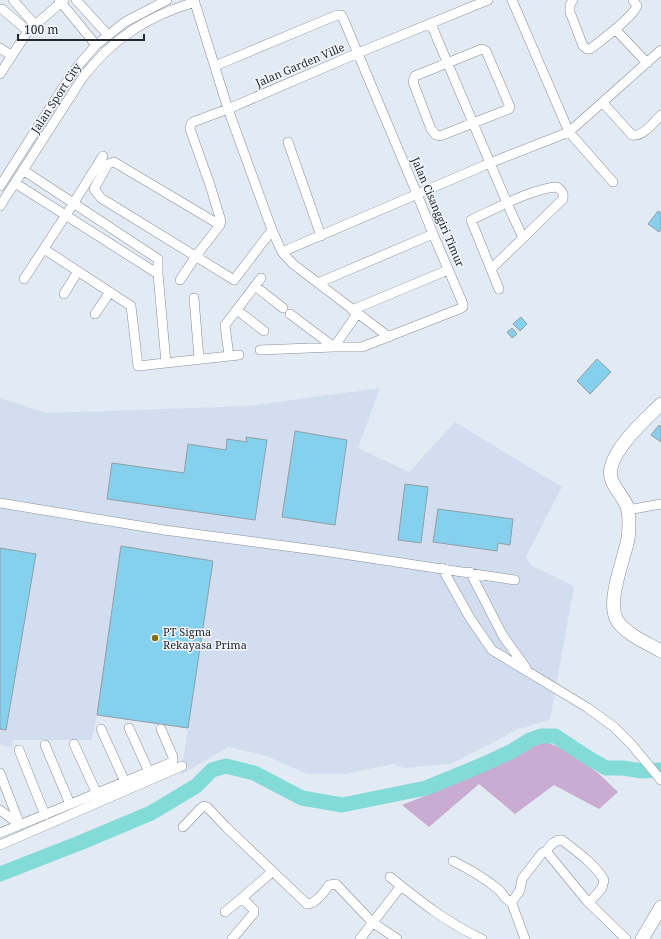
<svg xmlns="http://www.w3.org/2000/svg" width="661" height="939" font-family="'Noto Serif',serif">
<rect width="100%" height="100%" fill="#e2eaf4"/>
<path fill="#d2deef" d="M380 388 358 448 409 472 455 422 562 487 526 557 532 566 574 586 550 720 518 729 451 764 404 768 393 764 345 774H307L267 756 228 747 181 775 188 728 97 715 92 740H13L12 747 0 745V398L47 413 248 406Z"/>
<path fill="#caacd3" d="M546 742 566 750 598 773 618 792 599 809 554 785 515 814 479 784 429 827 402 805 472 777 519 751Z"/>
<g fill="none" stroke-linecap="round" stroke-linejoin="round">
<path stroke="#83dbd8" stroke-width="15" d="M0 874 82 842 151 813 196 786 212 770 226 766 254 773 302 798 342 805 426 788 482 765 512 751 530 740 541 736H555L590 759 606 768H623L642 771 661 770"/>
</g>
<path fill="#84d0ed" stroke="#939fa5" d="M658 211 661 213V229L659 232 648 224Z
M521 317 527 324 520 331 513 324Z
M512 328 517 334 512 338 507 332Z
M597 359 611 372 590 394 577 381Z
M659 425 661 427V442L651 435Z
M295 431 347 440 335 525 282 517Z
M246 437 267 440 255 520 107 499 112 463 184 473 188 444 226 450 227 439 247 442Z
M405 484 428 487 421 543 398 540Z
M438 509 513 519 510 545 498 543 497 551 433 542Z
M121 546 213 561 188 728 97 715Z
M0 548 36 554 6 730 0 729Z"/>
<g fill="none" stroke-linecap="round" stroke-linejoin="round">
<g stroke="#878e97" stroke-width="10">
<path id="street" d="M13 0 35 25
M59 0 96 45
M76 0 108 35
M194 0 228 109 358 53 488 0
M512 0 569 132 613 182
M573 0 570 5V12L583 46 587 49H590C602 40 632 18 637 6L633 0
M2 9 28 31
M431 24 507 203 523 238 563 199C564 193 562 190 557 187 533 188 493 210 471 220L499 289
M615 29 647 63
M0 48 12 56
M482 49 486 51 510 107 509 109 440 136 436 135 431 129 413 82 415 76Z
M215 66 337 15H341L343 18 417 194 433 234 463 304V307L459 309 362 347H334L357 314
M0 74 28 31 64 0
M603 103 632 135C643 137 653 123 661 115
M288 142 321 236
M23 170 158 259V274L166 363
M15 183 158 274
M0 186 62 89 77 67 96 45 125 22 167 0
M0 206 83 77C113 38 148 16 195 2
M220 225 114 162 108 164 94 189 101 198 234 280 272 230
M44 249 131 306 138 366 239 355
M282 252 490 163 569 132 661 50
M491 269 523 238
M24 279 73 204 103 156
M180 280 196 256 220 225 221 221 210 185 190 129 191 124 193 122 228 109 272 230 282 252 293 264 389 337
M318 283 433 234
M255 286 283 308
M64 294 78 271
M194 298 199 359
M237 310 264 331
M352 310 448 270
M95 314 110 292
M290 314 334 347
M260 350 334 347
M229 356 225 325 261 278
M0 503 164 530 323 551 515 580
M628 510 661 504
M442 568 470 618 492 650 588 708 614 727 631 744 661 780
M470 572 503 636 526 668
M129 728 149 772
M101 729 125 782
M74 744 97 794
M45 745 70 804
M19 750 45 815
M0 773 20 825
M0 810 20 825
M183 827 200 809 204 806 207 807 226 827 307 904C316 904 325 891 329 885L336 884 372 922 397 939
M0 833 170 763 173 761V757L161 729
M0 845 182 766
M546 851C550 846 555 839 562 840 576 851 595 864 604 880L602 888 589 903
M453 861C469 869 485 878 499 890 503 894 505 900 510 901L514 899 520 890 522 879 542 853 546 851 587 901 626 939
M390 877C421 902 446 922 482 939
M511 901 525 939
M225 912 242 898
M232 939 254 913V910L242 898 273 871
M360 939 401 886"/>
</g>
<g stroke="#878e97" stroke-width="14">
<path id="secondary" d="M661 404C645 420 616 445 611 468 607 482 622 494 627 506 628 510 628 514 629 518 629 525 629 532 628 539 624 560 605 604 618 622 628 635 647 643 661 651
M642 939 661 907"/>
</g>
<use href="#street" stroke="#fff" stroke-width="9"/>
<use href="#secondary" stroke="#fff" stroke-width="13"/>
</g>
<circle fill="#7f7111" stroke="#f2f7fd" stroke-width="1.5" cx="155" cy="638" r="4"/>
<g text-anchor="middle" stroke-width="3" stroke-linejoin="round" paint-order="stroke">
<g font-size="11" fill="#24272b" stroke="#f2f7fd">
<text transform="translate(300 65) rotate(-23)" y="4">Jalan Garden Ville</text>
<text transform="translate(56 98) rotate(-57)" y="4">Jalan Sport City</text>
<text transform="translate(438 212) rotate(67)" y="4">Jalan Cisanggiri Timur</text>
</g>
<g font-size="11" fill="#24272b" stroke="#f2f7fd" text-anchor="start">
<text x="163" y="636">PT Sigma<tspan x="163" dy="13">Rekayasa Prima</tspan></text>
</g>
</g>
<path d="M18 34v6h126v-6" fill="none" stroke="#24272b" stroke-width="2"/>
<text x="24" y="34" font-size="12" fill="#24272b" stroke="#f2f7fd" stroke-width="3" paint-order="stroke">100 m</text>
</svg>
